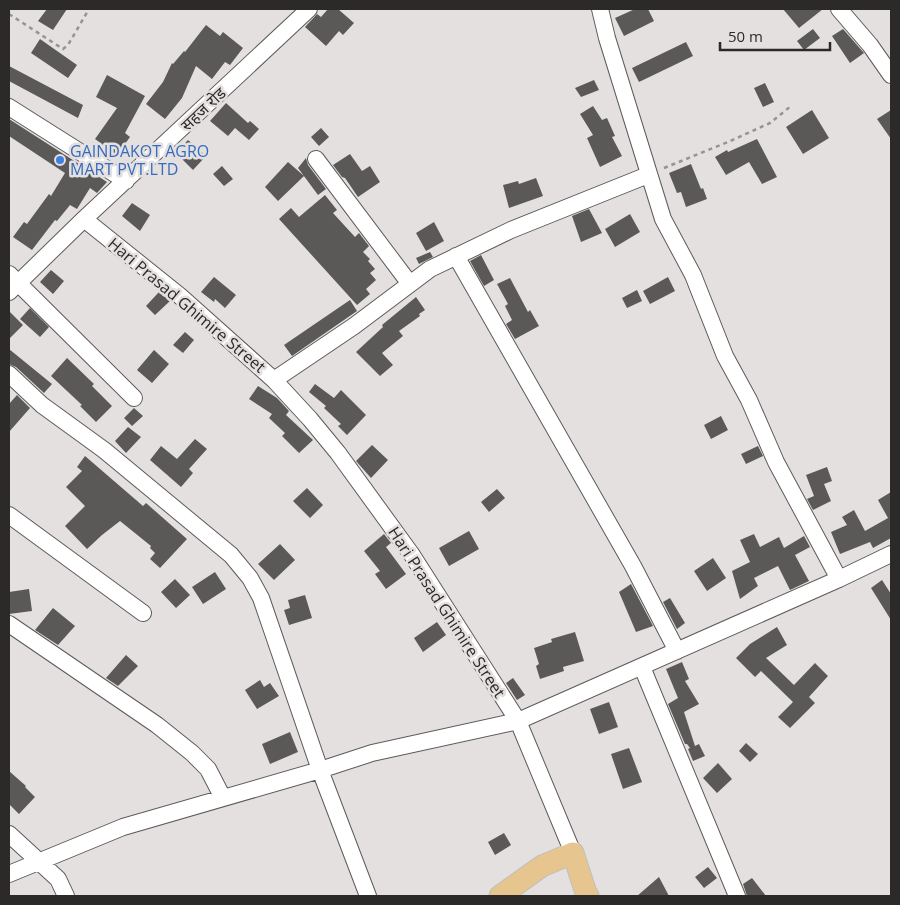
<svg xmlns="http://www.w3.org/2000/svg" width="900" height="905" font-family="'Open Sans','Noto Sans Devanagari',sans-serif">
<rect width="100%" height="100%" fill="#e4e0df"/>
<path fill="#5b5957" d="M47 9H67L53 30 38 21Z
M328 9H338L354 23 343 35 339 31 326 46 305 27 317 14 321 17Z
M635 9H648L654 21 624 36 615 18Z
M783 9H823L799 28Z
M206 25 220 36 223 32 243 48 230 65 225 62 212 79 196 66 182 98 165 119 146 104 163 82 172 63 173 64 184 51 185 52Z
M813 29 820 38 804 50 797 41Z
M843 29 864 53 850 63 832 36Z
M40 39 77 65 68 78 31 53Z
M686 42 693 56 639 82 632 68Z
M9 66 83 105 78 118 9 81Z
M107 75 145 96 125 133 130 137 117 155 95 139 117 108 96 97Z
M594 80 599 90 581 97 575 88Z
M765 83 774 102 763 107 754 88Z
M226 103 248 123 250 121 259 129 249 140 235 128 228 136 210 121Z
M593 106 602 120 607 118 615 136 612 137 622 156 600 167 587 138 593 135 580 114Z
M812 110 829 138 803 154 786 127Z
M891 110V139L877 119Z
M9 119 107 182 97 193 90 188 77 209 70 205 57 221 55 220 32 250 13 237 24 222 27 224 49 194 51 196 65 173 9 136Z
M321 128 329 137 319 146 311 137Z
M757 139 777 177 762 184 749 162 726 175 715 157 727 150 728 152Z
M188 140 206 156 193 170 176 153Z
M350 154 362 171 370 166 380 182 358 197 345 178 342 177 333 165Z
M306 158 308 165 326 189 318 195 298 168Z
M288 162 304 176 278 201 265 187Z
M691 164 701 189 703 188 707 199 686 207 681 192 677 193 669 173Z
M222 166 233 179 224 186 213 174Z
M536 178 543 196 509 208 503 185 518 181 519 184Z
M325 195 337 210 333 213 355 237 359 233 369 246 363 252 370 259 368 261 375 269 370 273 376 280 366 289 370 294 357 305 279 219 291 208 299 217Z
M132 203 150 215 140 231 122 216Z
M589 209 602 233 581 242 572 216Z
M630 214 640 232 615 247 605 229Z
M434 222 444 241 426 251 416 233Z
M430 252 433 257 419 264 416 258Z
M481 255 494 280 484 286 470 261Z
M51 270 64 281 53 294 40 282Z
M214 277 236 295 225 308 215 299 214 302 201 292Z
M668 277 675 291 650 304 643 291Z
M510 278 528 312 530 310 539 326 515 339 506 324 512 320 505 306 508 304 497 284Z
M637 290 642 301 627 308 622 298Z
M159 292 170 301 155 315 146 306Z
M416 297 425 310 419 314 420 316 399 331 403 336 382 353 393 365 380 376 356 352 383 327 382 325Z
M350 300 357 311 292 356 284 345Z
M30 308 49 327 40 337 20 319Z
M9 311 23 325 9 339Z
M185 332 194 340 183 353 173 345Z
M9 349 52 384 44 393 16 367 9 364Z
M154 350 169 364 152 383 137 370Z
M67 358 94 384 92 386 112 406 96 422 80 406 82 405 51 376Z
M315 384 334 398 341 390 366 415 347 435 338 426 341 424 324 408 326 406 309 392Z
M258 386 277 398 289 411 286 415 313 440 299 453 282 436 285 433 269 418 272 414 249 399Z
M17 395 30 408 9 432V404Z
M134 408 143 416 132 426 124 418Z
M721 416 728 430 711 439 704 425Z
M128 427 141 437 126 453 115 441Z
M195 439 207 449 189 469 193 473 181 487 150 460 161 446 177 459Z
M372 445 388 460 371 478 356 461Z
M758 446 763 456 746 464 741 454Z
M85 456 143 506 146 503 187 539 160 568 150 559 155 553 150 548 151 546 120 521 102 535 87 549 65 526 85 506 66 487 82 471 77 467Z
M827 467 832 481 824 484 831 501 813 510 807 499 814 496 806 475Z
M307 488 323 505 310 518 293 501Z
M497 489 505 498 489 512 481 502Z
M891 492V538L873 548 870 542 840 554 831 532 847 525 842 517 854 510 865 531 888 518 878 500Z
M469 531 479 549 449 566 439 548Z
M384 534 391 543 386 547 406 574 386 589 375 574 380 571 364 551Z
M754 534 760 547 779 537 784 548 804 536 810 547 795 555 809 581 790 590 778 566 754 578 758 586 740 599 732 571 750 562 740 540Z
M280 544 295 560 274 580 258 564Z
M713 558 726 578 707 591 694 571Z
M215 572 226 589 203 604 192 587Z
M175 579 190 595 176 608 161 592Z
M882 580 891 594V620L871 588Z
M631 584 653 626 636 632 619 592Z
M29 589 32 611 9 614V592Z
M305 595 312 618 289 625 284 610 290 608 288 600Z
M670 598 685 623 677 629 663 602Z
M53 608 75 626 58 645 35 630Z
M437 622 446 635 423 652 414 638Z
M777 627 787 645 766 658 794 685 815 663 828 676 809 697 815 703 790 728 778 717 793 702 761 671 755 677 736 658 750 644Z
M575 632 584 661 563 667 564 671 540 679 536 666 539 664 534 648 552 642 551 639Z
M126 655 138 666 118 686 106 678Z
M682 662 689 679 685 681 699 704 684 712 695 746 699 744 705 756 693 761 688 749 690 748 687 744H685L668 704 678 698 666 669Z
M513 678 525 695 517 700 506 683Z
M260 680 264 687 270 683 279 696 257 709 245 690Z
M609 702 618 727 599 734 590 709Z
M290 732 298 752 270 764 262 744Z
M746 743 758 754 750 762 739 751Z
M629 748 642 782 623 789 611 754Z
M718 763 732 779 717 793 703 778Z
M9 771 26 786 25 787 35 797 19 814 9 804Z
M504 833 511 845 495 855 488 842Z
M708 867 717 878 704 888 695 877Z
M659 877 669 896H637Z
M752 878 766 896H747L743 884Z"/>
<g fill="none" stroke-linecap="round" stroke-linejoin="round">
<g stroke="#5d5a59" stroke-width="18">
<path id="minor" d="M600 9 607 38 663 219 693 275 725 356 749 400 776 462 839 579
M839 9 870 45 891 75
M9 107 126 181
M316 159 410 284
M84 219 180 296 274 380 310 419 338 453 412 555 518 721 573 853
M456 256 633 566 677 651
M9 274 134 398
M9 292 84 219 309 9
M9 374 42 405 104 450 231 555 250 578 261 598 320 770 368 896
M274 380 354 326 430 269 511 230 648 175
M9 515 143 613
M9 624 157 725 192 753 208 769 223 798
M642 667 737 896
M9 834 58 879 66 896
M9 874 123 827 320 770 372 753 518 721 839 579 891 554"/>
</g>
<g stroke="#bfbfbf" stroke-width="23">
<path id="major" d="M500 896 542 866 573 853 586 893 588 896"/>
</g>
<path stroke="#969392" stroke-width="2.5" stroke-dasharray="4 4" stroke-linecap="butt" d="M9 14 63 49 68 45 89 9
M664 168 728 142 770 123 791 106"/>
<use href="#minor" stroke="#fff" stroke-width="16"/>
<use href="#major" stroke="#e6c58e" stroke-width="21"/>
</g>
<circle fill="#3f7fe0" stroke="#e4e0df" stroke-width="2" cx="60" cy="160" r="5"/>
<g text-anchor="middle" stroke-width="5" stroke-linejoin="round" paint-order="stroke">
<g font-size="16" fill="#2b2a29" stroke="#e4e0df">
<text transform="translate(203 109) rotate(-43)" y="6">सहज रोड</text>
<text transform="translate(187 305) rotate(40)" y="6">Hari Prasad Ghimire Street</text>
<text transform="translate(447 612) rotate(57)" y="6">Hari Prasad Ghimire Street</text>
</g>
<g font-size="16" fill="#366cbe" stroke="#e4e0df" text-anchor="start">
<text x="70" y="157">GAINDAKOT AGRO<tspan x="70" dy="18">MART PVT.LTD</tspan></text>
</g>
</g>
<rect width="900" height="905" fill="none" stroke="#2b2a29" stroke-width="20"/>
<path d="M720 42v8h110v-8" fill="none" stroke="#2b2a29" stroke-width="2.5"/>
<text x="728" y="42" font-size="15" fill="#2b2a29" stroke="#e4e0df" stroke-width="4" paint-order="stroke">50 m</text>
</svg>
